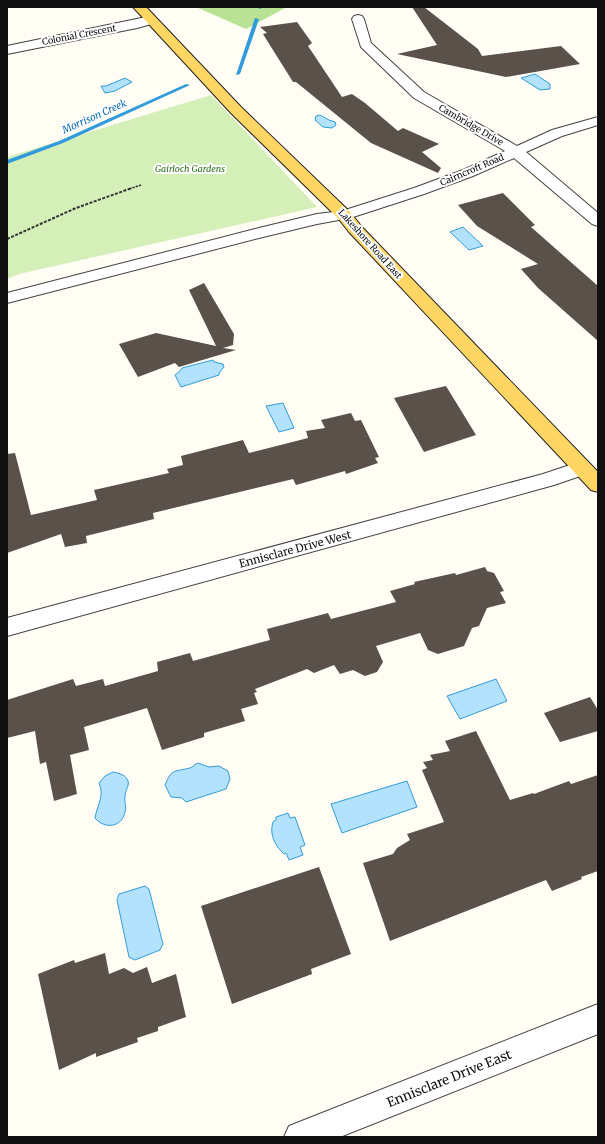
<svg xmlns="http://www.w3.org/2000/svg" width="605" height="1144" font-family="Merriweather,serif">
<rect width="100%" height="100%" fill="#fffdf4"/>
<path fill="#d5efb8" d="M211 95 317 207 19 274 7 279V157Z"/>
<path fill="#b9e295" d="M196 7H287L246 29Z"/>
<path fill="#b2e2fd" stroke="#319bdc" d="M535 74 550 84V89L540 90 521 78Z
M125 78 132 82 115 91 105 93 101 86H106Z
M320 115 329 120 335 122 336 125 332 128 323 127 315 120 316 116Z
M463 227 483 246 469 250 450 232Z
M213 360 214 362 223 364 224 367 219 373V375L181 387 175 375 180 371 182 368Z
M283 403 294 428 279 432 266 406Z
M496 679 507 701 460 719 447 696Z
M198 763 209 767 219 766 228 771 230 779 226 789 186 802 182 798 171 797 165 785C172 768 174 772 190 768 193 767 195 764 198 763Z
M113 772C118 773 124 774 127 779 131 784 125 790 125 796 124 802 127 807 125 812 122 827 105 830 95 818 97 805 105 796 99 783L105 776Z
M407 781 417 807 342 833 331 804Z
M288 813 290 818 295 817 305 845 300 847 303 855 289 860 286 853 284 854C275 846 269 834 273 822L276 820V817Z
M145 886 149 889 163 944 160 950 135 960 129 957 117 900 119 894Z"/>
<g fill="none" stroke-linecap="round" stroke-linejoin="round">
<path fill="#319bdc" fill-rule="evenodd" d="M258 7H263L260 9 258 8Z
M255 18 259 19 240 74 236 75Z
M186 84 190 85 63 143 7 164V160L59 141Z"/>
</g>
<path fill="#5a514b" d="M412 7H424L478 49 482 56 561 46 580 64 506 77 397 54 437 45Z
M297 22 312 43 308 46 342 97 352 94 365 103 398 131 403 128 439 144 422 152 441 168 438 173 371 143 296 82H293L263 34 267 33 260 27Z
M503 193 535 225 531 227 598 286V341L538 288 521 269 538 264 477 226 458 205Z
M204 283 234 334 233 345 223 348 236 350 179 367 175 363 138 377 119 344 156 333 216 346 189 290Z
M446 386 476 435 424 452 394 398Z
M351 413 355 421 361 420 379 457 375 458 378 463 346 474 345 471 296 485 293 479 153 513 154 519 86 536 87 543 65 547 61 534 7 553V454L15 453 31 515 97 500 94 490 169 473 167 469 183 465 181 456 243 440 249 453 308 438 306 431 325 428 321 420Z
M485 567 487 571 494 573 504 591 500 592 506 603 487 608 479 626 472 628 464 646 438 654 428 650 420 633 376 646 383 662 377 672 365 676 353 670 340 674 334 665 314 673 307 669 255 689 257 692 254 693 258 704 241 709 245 721 204 733V737L162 750 147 708 84 727 89 750 70 755 77 794 54 801 46 762 40 764 35 731 7 738V700L73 679 76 686 103 679 105 686 158 671 157 662 190 653 193 661 270 640 267 629 328 613 331 619 396 602 390 591 415 584 414 582 455 573 456 575Z
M590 697 598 710V731L560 742 544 713Z
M476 731 510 800 533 793 534 794 569 781 571 784 598 775V871L581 877 582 879 552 891 546 880 390 941 363 863 393 854 397 848 410 840 407 834 444 822 422 770 427 768 423 762 433 760 430 755 450 751 445 741Z
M319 867 351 954 311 969 312 974 232 1004 201 906Z
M105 953 109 974 124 968 133 973 147 967 152 983 176 974 186 1017 158 1027V1031L137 1038 138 1042 96 1057V1053L59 1070 38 974 74 960 75 963Z"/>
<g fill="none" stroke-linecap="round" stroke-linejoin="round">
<g stroke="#434343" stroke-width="2">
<path id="minor" d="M358 15 362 16 364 19 371 43 424 92 517 146 552 130 598 117V125L562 136 526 152 598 213V226L592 224 514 158 473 176 424 194 350 218 317 224 263 237 7 303V293L259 228 317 214 342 211 414 188 463 170 505 151 414 98 361 47 352 19 354 16Z
M151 16 155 17 157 20 155 23 137 28 7 54V46Z
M582 461 589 463 592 468 589 473 554 485 7 636V618L543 474Z
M598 1004V1034L340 1137H284L289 1126Z"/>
</g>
<g stroke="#212121" stroke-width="2">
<path id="major" d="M133 7H146L241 107 350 212 361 226 598 472V492L591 490 349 232 338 218 231 113Z"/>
</g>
<path stroke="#323232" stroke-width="1.5" stroke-dasharray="2.5 1" stroke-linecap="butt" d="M129 189 141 185"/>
<path stroke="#323232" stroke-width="2" stroke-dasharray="3 1.5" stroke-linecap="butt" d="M7 239 76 208 132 188"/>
<use href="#minor" fill="#fff" fill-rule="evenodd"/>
<use href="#major" fill="#ffd664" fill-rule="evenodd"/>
</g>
<g text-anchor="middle" stroke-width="4" stroke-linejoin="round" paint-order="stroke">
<g font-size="9" fill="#101010" stroke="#fff">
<text transform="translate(79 35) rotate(-11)" y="3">Colonial Crescent</text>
<text transform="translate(471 125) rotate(30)" y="3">Cambridge Drive</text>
<text transform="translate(472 170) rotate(-23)" y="3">Cairncroft Road</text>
<text transform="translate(370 244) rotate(48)" y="3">Lakeshore Road East</text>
</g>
<g font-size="9" font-style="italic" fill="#2c7118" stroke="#fff">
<text x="190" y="172">Gairloch Gardens</text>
</g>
<g font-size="10" font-style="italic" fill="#0a6cb2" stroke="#fff">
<text transform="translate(94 116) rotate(-24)" y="4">Morrison Creek</text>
</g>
<g font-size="11" fill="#101010" stroke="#fff">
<text transform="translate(295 549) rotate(-15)" y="4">Ennisclare Drive West</text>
</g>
<g font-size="13" fill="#101010" stroke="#fff">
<text transform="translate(449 1078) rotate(-22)" y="5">Ennisclare Drive East</text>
</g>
</g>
<rect width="605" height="1144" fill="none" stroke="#101010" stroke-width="16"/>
</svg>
